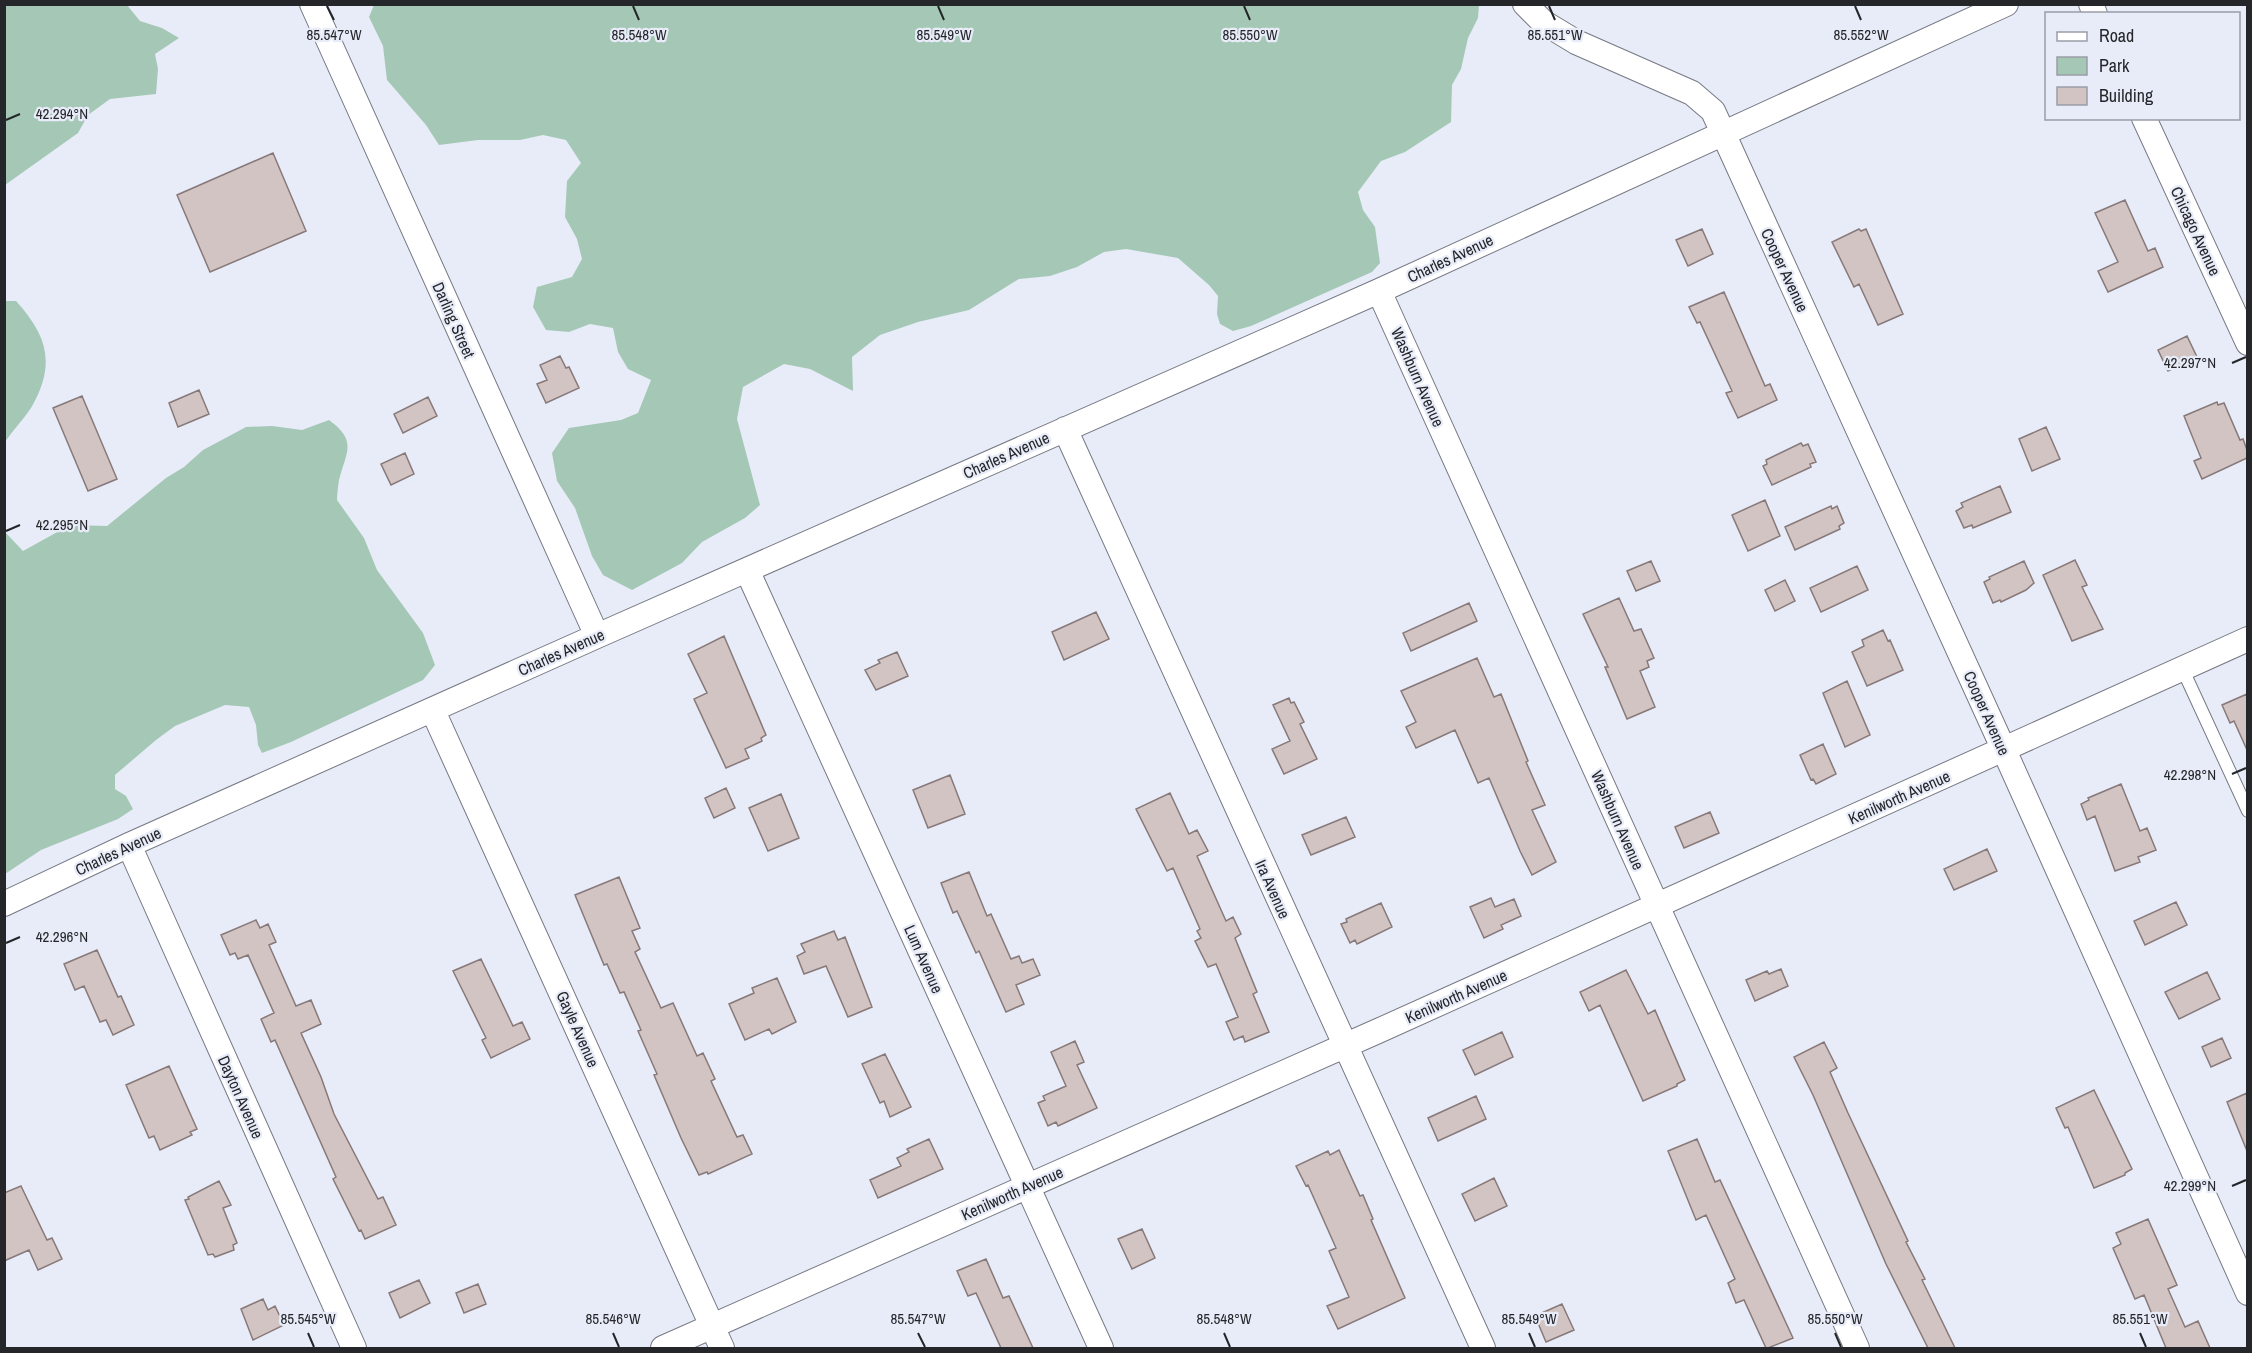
<svg xmlns="http://www.w3.org/2000/svg" width="2252" height="1353" font-family="'Archivo Narrow',sans-serif">
<rect width="100%" height="100%" fill="#e8ecf8"/>
<path fill="#a5c8b6" d="M5 4 127 5 140 21 162 28 179 38 155 54 158 69 156 94 110 99 88 115 78 133 5 185Z
M374 5V4L1479 5 1478 18 1468 38 1461 69 1452 85 1451 122 1405 152 1381 161 1358 192 1363 210 1375 227 1380 263 1372 272 1251 326 1233 331 1220 324 1217 314 1218 296 1209 285 1178 258 1126 249 1104 252 1077 267 1050 276 1019 279 969 310 918 322 880 335 852 357 853 391 810 369 784 364 743 387 737 419 760 505 745 518 702 542 682 563 632 590 603 575 592 556 575 508 557 481 552 453 569 428 621 420 638 413 651 380 628 369 618 352 613 328 590 324 569 332 546 330 533 307 537 287 572 277 582 259 577 239 565 217 567 181 581 163 566 140 543 135 520 140H478L439 145 426 125 387 80 383 46 369 17Z
M5 301H16C48 336 56 365 31 408 23 420 13 430 5 442Z
M329 420C358 441 346 452 339 480 338 487 337 494 337 500L364 538 377 570 423 633 435 665 423 680 291 742 262 753 258 745 256 725 249 707 225 705 175 726 156 740 115 775V789L126 796 133 809 118 819 41 850 5 874V532L23 551 70 525 107 526 166 478 184 467 203 450 246 427 272 426 302 430Z"/>
<path fill="#d2c4c3" stroke="#877979" stroke-width="1.5" d="M273 153 306 231 210 272 177 195Z
M2125 200 2148 251 2155 248 2163 267 2108 292 2098 271 2118 262 2095 213Z
M1702 229 1713 254 1688 266 1676 240Z
M1859 229 1861 231 1866 229 1903 314 1878 325 1859 284 1854 287 1832 242Z
M1724 292 1765 386 1770 384 1777 400 1738 418 1726 393 1732 391 1700 322 1697 323 1689 307Z
M2187 336 2197 357 2168 371 2158 350Z
M560 356 566 368 569 367 579 388 546 403 537 384 547 380 540 365Z
M199 390 209 414 178 427 169 403Z
M82 396 117 479 88 491 53 408Z
M428 397 437 416 403 433 394 414Z
M2217 402 2218 405 2224 403 2240 440 2243 439 2247 450V458L2202 479 2194 461 2201 458 2184 416Z
M2046 427 2060 459 2032 471 2019 439Z
M1801 443 1803 446 1808 444 1816 462 1810 464 1811 467 1772 485 1763 466 1767 464 1766 460Z
M405 453 414 474 391 485 381 464Z
M2000 486 2011 512 1973 528 1972 525 1964 528 1956 511 1963 507 1961 503Z
M1765 500 1780 536 1748 551 1732 515Z
M1831 506 1832 509 1837 506 1844 523 1839 526 1840 529 1795 550 1785 527Z
M2075 560 2087 585 2082 587 2103 629 2072 641 2043 575Z
M1651 561 1660 581 1636 591 1627 571Z
M2024 561 2034 583 2026 590 2001 602 2000 600 1993 603 1984 582 1990 579 1989 577Z
M1857 566 1868 590 1821 612 1810 588Z
M1785 580 1795 601 1775 611 1765 590Z
M1619 598 1634 631 1641 629 1654 658 1647 661 1649 667 1640 671 1655 707 1627 719 1605 667H1608L1583 614Z
M1469 603 1477 621 1411 651 1403 633Z
M1096 612 1109 639 1064 660 1052 632Z
M1883 630 1888 641 1890 640 1903 670 1867 686 1852 652 1864 646 1862 640Z
M724 636 766 735 761 738 762 741 745 749 749 758 726 768 694 699 707 693 688 654Z
M897 652 908 676 876 690 865 670 880 663 878 660Z
M1477 658 1494 697 1501 694 1528 761 1526 762 1545 805 1532 810 1556 862 1532 875 1520 851 1489 778 1478 783 1455 730 1416 748 1406 727 1416 722 1401 691Z
M1847 681 1870 735 1845 747 1823 693Z
M2247 694V750L2234 721 2230 723 2222 705Z
M1289 698 1291 703 1294 702 1304 722 1300 724 1317 759 1284 774 1272 749 1290 741 1273 705Z
M1823 744 1836 774 1816 784 1813 779 1811 780 1800 755Z
M950 775 965 814 928 828 913 790Z
M2121 784 2140 831 2147 828 2156 850 2138 857 2140 862 2115 871 2095 816 2087 820 2081 804 2089 800 2088 798Z
M726 788 735 808 714 818 705 798Z
M1170 793 1189 834 1197 830 1208 851 1197 856 1226 921 1233 917 1241 934 1235 938 1257 992 1253 994 1269 1032 1245 1042 1243 1036 1234 1040 1226 1022 1238 1017 1216 964 1208 967 1195 941 1201 938 1197 931 1200 929 1173 868 1167 871 1136 809Z
M781 794 799 838 768 851 749 808Z
M1710 812 1719 833 1684 848 1675 827Z
M1346 817 1355 837 1311 855 1302 835Z
M1987 849 1997 871 1954 890 1944 869Z
M969 872 987 916 991 914 1011 959 1019 956 1022 963 1033 959 1040 975 1016 985 1024 1004 1006 1012 979 951 976 953 957 911 953 913 941 883Z
M619 877 640 928 632 931 640 949 635 952 661 1008 673 1003 697 1056 703 1053 715 1079 711 1081 737 1137 743 1135 752 1154 708 1174 707 1172 699 1175 681 1138 654 1075 657 1074 638 1031 641 1030 624 992 620 993 607 964 604 965 575 895Z
M1491 898 1495 907 1514 899 1521 916 1501 925 1503 929 1484 938 1470 907Z
M2176 902 2187 925 2145 945 2134 921Z
M1381 903 1392 927 1357 944 1355 940 1350 943 1341 924 1347 922 1346 919Z
M256 920 260 928 268 924 276 942 269 945 296 1006 311 1000 321 1024 301 1033 321 1077 334 1114 378 1199 383 1197 396 1225 365 1239 361 1230 359 1231 333 1179 336 1177 275 1040 271 1042 261 1019 274 1013 248 955 238 959 235 953 230 955 221 935Z
M834 931 838 940 845 937 872 1007 848 1017 826 966 804 974 797 956 805 952 801 944Z
M97 950 118 997 121 996 134 1025 113 1035 106 1020 100 1022 84 986 75 990 64 964Z
M481 959 513 1026 522 1022 530 1039 491 1058 482 1040 486 1038 453 971Z
M1781 969 1788 986 1755 1001 1746 980 1767 971 1769 974Z
M1626 970 1648 1014 1655 1010 1685 1080 1677 1084V1086L1643 1101 1600 1005 1589 1011 1580 992Z
M2207 972 2220 999 2179 1019 2165 992Z
M777 978 796 1022 772 1034 769 1029 745 1040 729 1004 754 993 752 988Z
M1502 1032 1513 1057 1475 1075 1463 1050Z
M2222 1038 2231 1058 2211 1067 2202 1047Z
M1075 1041 1084 1062 1077 1065 1097 1108 1058 1126 1056 1122 1048 1126 1038 1103 1045 1100 1043 1096 1066 1086 1051 1052Z
M1824 1042 1837 1068 1830 1072 1848 1113 1908 1241 1906 1242 1925 1279 1922 1280 1955 1348H1928L1886 1264 1813 1095 1794 1057Z
M885 1054 911 1107 890 1117 884 1101 880 1103 862 1064Z
M169 1066 197 1129 190 1132 192 1135 160 1150 154 1136 149 1138 126 1085Z
M2094 1090 2132 1169 2125 1173V1175L2094 1188 2068 1127 2065 1128 2056 1108Z
M2247 1093V1151L2227 1102Z
M1476 1096 1486 1119 1438 1141 1428 1118Z
M929 1139 943 1169 878 1198 870 1180 901 1166 897 1158 909 1152 907 1149Z
M1697 1139 1715 1182 1720 1180 1793 1338 1768 1348H1766L1744 1300 1736 1303 1728 1283 1735 1279 1706 1215 1696 1220 1668 1151Z
M1339 1150 1360 1196 1363 1195 1373 1219 1371 1220 1405 1298 1338 1329 1327 1306 1349 1297 1329 1251 1336 1248 1308 1185 1306 1186 1296 1166 1328 1151 1330 1155Z
M1494 1178 1507 1206 1475 1221 1462 1194Z
M219 1181 231 1205 223 1208 237 1243 233 1245 234 1250 215 1257 213 1254 208 1255 185 1200 189 1199 188 1197Z
M21 1186 47 1240 52 1238 62 1259 38 1270 29 1250 4 1261V1193Z
M2148 1219 2177 1285 2168 1289 2185 1327 2198 1321 2210 1348H2166L2144 1295 2135 1299 2113 1248 2121 1244 2116 1233Z
M1142 1229 1155 1258 1132 1269 1118 1239Z
M986 1259 1003 1298 1009 1296 1033 1348H1001L976 1293 968 1296 957 1271Z
M419 1280 430 1303 400 1318 389 1293Z
M478 1284 486 1304 464 1313 456 1293Z
M263 1299 268 1310 275 1306 284 1325 253 1340 241 1309Z
M1562 1304 1574 1330 1546 1342 1535 1316Z"/>
<g fill="none" stroke-linecap="round" stroke-linejoin="round">
<g stroke="#767984" stroke-width="14">
<path id="lane" d="M2182 668 2248 811"/>
</g>
<g stroke="#767984" stroke-width="26">
<path id="street" d="M312 4 597 636
M1525 4 1543 22 1576 42 1692 93 1713 111 2004 750 2248 1293
M2091 4 2095 14
M2144 118 2248 343
M1379 291 1857 1348
M1065 429 1483 1348
M747 570 1101 1348
M433 711 722 1348
M129 845 354 1348
M4 904 129 845 597 636 1379 291 2006 4
M663 1348 1378 1031 2248 639"/>
</g>
<use href="#lane" stroke="#fff" stroke-width="12"/>
<use href="#street" stroke="#fff" stroke-width="24"/>
</g>
<path fill="none" stroke="#24262a" stroke-width="2" d="M327 6 334 20M633 6 639 20M938 6 944 20M1244 6 1250 20M1549 6 1555 20M1855 6 1861 20M6 120 20 114M2232 363 2246 357M6 531 20 525M2232 774 2246 768M6 943 20 937M2232 1186 2246 1180M308 1333 314 1347M613 1333 619 1347M918 1333 925 1347M1224 1333 1230 1347M1529 1333 1535 1347M1835 1333 1841 1347M2140 1333 2146 1347"/>
<g text-anchor="middle" stroke-width="4.5" stroke-linejoin="round" paint-order="stroke">
<g font-size="16" fill="#24262a" stroke="#e8ecf8">
<text transform="translate(2196 231) rotate(65)" y="6">Chicago Avenue</text>
<text transform="translate(1450 258) rotate(-25)" y="6">Charles Avenue</text>
<text transform="translate(1785 270) rotate(65)" y="6">Cooper Avenue</text>
<text transform="translate(454 320) rotate(66)" y="6">Darling Street</text>
<text transform="translate(1418 377) rotate(66)" y="6">Washburn Avenue</text>
<text transform="translate(1006 455) rotate(-24)" y="6">Charles Avenue</text>
<text transform="translate(561 652) rotate(-24)" y="6">Charles Avenue</text>
<text transform="translate(1987 713) rotate(66)" y="6">Cooper Avenue</text>
<text transform="translate(1899 797) rotate(-24)" y="6">Kenilworth Avenue</text>
<text transform="translate(1618 820) rotate(66)" y="6">Washburn Avenue</text>
<text transform="translate(118 851) rotate(-25)" y="6">Charles Avenue</text>
<text transform="translate(1273 889) rotate(66)" y="6">Ira Avenue</text>
<text transform="translate(924 959) rotate(66)" y="6">Lum Avenue</text>
<text transform="translate(1456 996) rotate(-24)" y="6">Kenilworth Avenue</text>
<text transform="translate(578 1029) rotate(66)" y="6">Gayle Avenue</text>
<text transform="translate(241 1097) rotate(66)" y="6">Dayton Avenue</text>
<text transform="translate(1012 1193) rotate(-24)" y="6">Kenilworth Avenue</text>
</g>
</g>
<g font-size="15" text-anchor="middle" fill="#24262a" stroke="#e8ecf8" stroke-width="4.5" stroke-linejoin="round" paint-order="stroke">
<text x="334" y="40">85.547°W</text>
<text x="639" y="40">85.548°W</text>
<text x="944" y="40">85.549°W</text>
<text x="1250" y="40">85.550°W</text>
<text x="1555" y="40">85.551°W</text>
<text x="1861" y="40">85.552°W</text>
<text x="62" y="119">42.294°N</text>
<text x="2190" y="368">42.297°N</text>
<text x="62" y="530">42.295°N</text>
<text x="2190" y="780">42.298°N</text>
<text x="62" y="942">42.296°N</text>
<text x="2190" y="1191">42.299°N</text>
<text x="308" y="1324">85.545°W</text>
<text x="613" y="1324">85.546°W</text>
<text x="918" y="1324">85.547°W</text>
<text x="1224" y="1324">85.548°W</text>
<text x="1529" y="1324">85.549°W</text>
<text x="1835" y="1324">85.550°W</text>
<text x="2140" y="1324">85.551°W</text>
</g>
<rect width="2252" height="1353" fill="none" stroke="#24262a" stroke-width="12"/>
<rect x="2045" y="12" width="195" height="108" fill="#e8ecf8" stroke="#9a9da6" stroke-width="1.5"/>
<rect x="2057" y="32" width="30" height="9" fill="#ffffff" stroke="#9a9da6" stroke-width="1.5"/>
<text x="2099" y="42" font-size="18" fill="#24262a">Road</text>
<rect x="2057" y="57" width="30" height="18" fill="#a5c8b6" stroke="#9a9da6" stroke-width="1.5"/>
<text x="2099" y="72" font-size="18" fill="#24262a">Park</text>
<rect x="2057" y="87" width="30" height="18" fill="#d2c4c3" stroke="#9a9da6" stroke-width="1.5"/>
<text x="2099" y="102" font-size="18" fill="#24262a">Building</text>
</svg>
